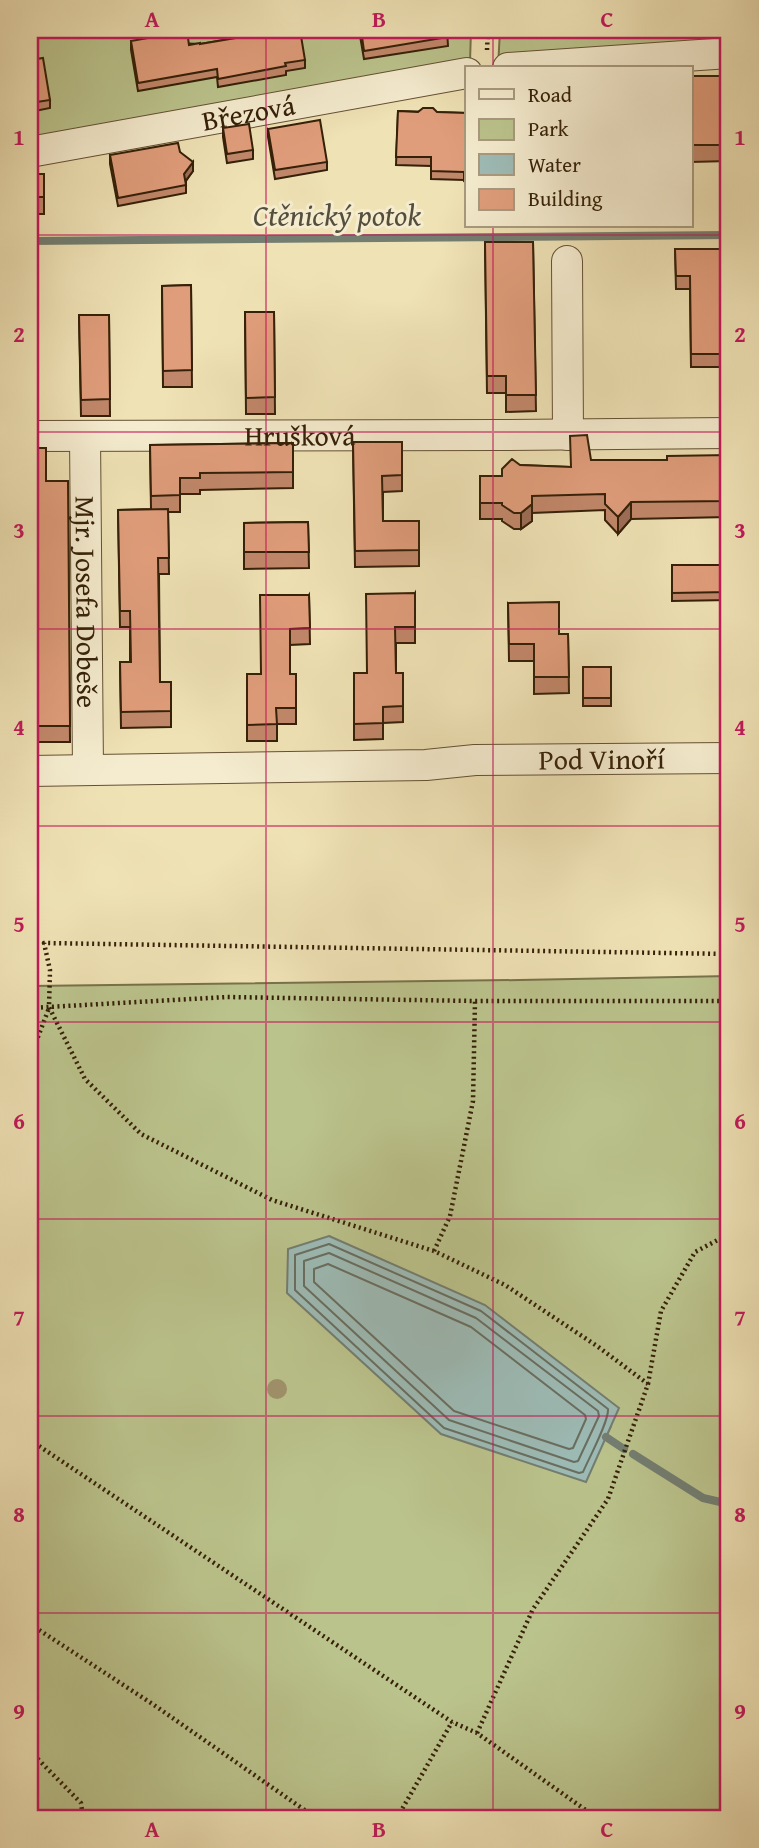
<svg xmlns="http://www.w3.org/2000/svg" width="759" height="1848" font-family="'Gentium Book Plus',serif">
<rect width="100%" height="100%" fill="#efe2b5"/>
<filter id="stains"><feTurbulence type="fractalNoise" baseFrequency=".00286" numOctaves="4"/><feColorMatrix values="0 0 0 0 .2 0 0 0 0 .09 0 0 0 0 .02 0 0 0 .5 -.17"/></filter>
<radialGradient id="worn" r=".72"><stop offset=".6" stop-color="#630" stop-opacity="0"/><stop offset="1" stop-color="#630" stop-opacity=".3"/></radialGradient>
<path fill="#bbc38c" stroke="#78724a" stroke-width="2" fill-rule="evenodd" d="M30 30H471L470 62 30 142Z
M500 30H729V48L498 68Z
M729 976V1818H30V986L520 980ZM329 1236 611 1426 606 1437Z"/>
<path fill="#9dbcb7" stroke="#737e71" stroke-width="2" d="M329 1236 485 1305 619 1408 586 1482 441 1434 287 1293 288 1249Z"/>
<g fill="none" stroke-linecap="round" stroke-linejoin="round">
<path stroke="#696e60" stroke-width="2" d="M329 1244 481 1311 608 1409C609 1421 589 1458 583 1472L579 1473 444 1428 295 1290V1255Z
M329 1253 476 1318 598 1411 599 1416 578 1461 574 1462 449 1420 304 1286V1261Z
M328 1264 471 1327 585 1415 586 1419 573 1448 569 1449 454 1411 314 1282V1269Z"/>
<path stroke="#737e71" stroke-width="8" d="M30 241 729 235
M606 1437 624 1449
M633 1454 703 1498 729 1504"/>
<g stroke="#645033" stroke-width="32">
<g id="minor">
<path d="M508 68 729 53"/>
<path id="s1" d="M30 152 467 73"/>
<path d="M567 261 568 435"/>
<path id="s2" d="M30 436 500 435 729 433"/>
<path id="s3" d="M85 436 88 770"/>
<path id="s4" d="M30 771 426 765 475 760 729 758"/>
</g>
</g>
<path stroke="#352008" stroke-width="4.5" stroke-dasharray="2 3.5" stroke-linecap="butt" d="M487 50 488 30
M30 1008 227 997 475 1001H729
M30 1058 49 1008
M434 1251 450 1216 473 1101 475 1001
M648 1384 661 1311 695 1252 729 1234
M30 1440 452 1722 477 1733 597 1818
M30 1624 154 1705 316 1818
M477 1733 533 1609 608 1499 648 1384 597 1346 505 1285 434 1251 272 1200 141 1134 85 1079 49 1007 50 970 44 943 729 954
M30 1751 81 1803 83 1818
M397 1818 452 1722"/>
<use href="#minor" stroke="#f5eccf" stroke-width="30"/>
</g>
<circle fill="#9f926c" cx="277" cy="1389" r="10"/>
<path fill="#c1876a" stroke="#352008" stroke-width="2" d="M246 30 305 60V68L286 71V75L218 87 217 77 138 91 131 50V41L200 44 247 36Z
M359 30H447L448 46 364 59Z
M30 60 50 100V108L30 112Z
M691 76H729V113H727L728 161 691 162Z
M398 111 467 113V177L464 180 431 179V166L396 165Z
M223 128 253 150V159L227 163 223 137Z
M268 129 327 162V170L275 179 268 137Z
M180 152 193 171 186 181V193L118 206 110 164V155Z
M30 174H44V214H30Z
M485 242H533L536 411 506 412V393H487Z
M675 249H729V367H691L690 289H676Z
M191 285 192 387H163L162 286Z
M245 312H274L275 414H246Z
M79 315H109L110 416H81Z
M353 442H402V491L383 492V521H419V566L355 567Z
M293 443V488L200 490V494H180V512H168L169 574H159L160 682H171V727L121 728 120 662H130V627H120L118 510 151 509 150 445Z
M30 448 46 481H68L70 742H36V730H30Z
M729 455V517L631 519 618 534 605 520V510L532 513V521L521 529H514L502 521V519H480V476H502L520 465 571 467 591 460H667Z
M308 522 309 568 244 569V523Z
M672 565H729V600L672 601Z
M415 593V643H396V673H403V722L383 723V739L354 740V673H367Z
M309 595 310 644 290 645V674H296V724H277V741H247V674H261Z
M508 603 559 634H568L569 693 534 694V661H509Z
M583 667H611V706H583Z"/>
<path fill="#9d6e56" stroke="#352008" stroke-width="2" d="M193 162V171L184 183V174Z
M467 169V177L464 180V172Z
M631 502V519L618 534V517Z
M532 504V521L521 529V513Z"/>
<path fill="#e09d7b" stroke="#352008" stroke-width="2" d="M247 30H300L305 60 285 63 286 66 218 79 217 69 138 83 131 41 187 31 189 45 200 43V44L248 36Z
M361 30H447L448 37 364 51Z
M43 58 50 100 30 103V60Z
M691 76H729V96H727L728 145H691Z
M423 108H433L437 112 467 113V169L464 172 431 171V157H396L398 111 418 112Z
M320 120 327 162 275 170 268 129Z
M249 124 253 150 227 154 223 128Z
M178 143 180 152 193 162 184 174 186 185 118 198 110 155Z
M30 174H44V197H30Z
M485 242H533L536 395H506V376H487Z
M675 249H729V354H691L690 276H676Z
M191 285 192 370 163 371 162 286Z
M245 312H274L275 397 246 398Z
M79 315H109L110 399 81 400Z
M587 435 591 460H667V456L729 455V501L631 502 618 517 605 504V494L532 496V504L521 513H514L502 505V503H480V476H502V469L512 459 520 465 571 467 570 436Z
M353 442H402V475L382 476 383 521H419V550L355 551Z
M293 443V472L200 473V478H180V495L151 496 150 445Z
M30 448H46V481H68L70 726H36V714H30Z
M168 509 169 558H158L160 682H171V711L121 712 120 662H131L130 611H120L118 510Z
M308 522 309 552H244V523Z
M672 565H729V592L672 593Z
M415 593V627H395L396 673H403V706L383 707V723L354 724V673H367L366 594Z
M260 595H309L310 628 290 629V674H296V708H276L277 724 247 725V674H261Z
M559 602V634H568L569 677H534V644H509L508 603Z
M583 667H611V698H583Z"/>
<path fill="none" stroke="#c2185b" stroke-width="2" stroke-opacity="0.55" d="M266 30V1818M493 30V68M493 226V1818M30 235H729M30 432H729M30 629H729M30 826H729M30 1022H729M30 1219H729M30 1416H729M30 1613H729"/>
<g text-anchor="middle" stroke-width="6" stroke-linejoin="round" paint-order="stroke">
<g font-size="28" fill="#352008" stroke="#f5eccf">
<text dy="10" stroke="none"><textPath href="#s1" startOffset="222">Březová</textPath></text>
<text dy="10" stroke="none"><textPath href="#s2" startOffset="270">Hrušková</textPath></text>
<text dy="10" stroke="none"><textPath href="#s3" startOffset="166">Mjr. Josefa Dobeše</textPath></text>
<text dy="10" stroke="none"><textPath href="#s4" startOffset="572">Pod Vinoří</textPath></text>
</g>
<g font-size="30" font-style="italic" fill="#544f3d" stroke="#f5eccf">
<text x="337" y="226">Ctěnický potok</text>
</g>
</g>
<rect width="759" height="1848" fill="none" stroke="#efe2b5" stroke-width="77"/>
<rect x="465" y="66" width="228" height="161" fill="#f5eccf" stroke="#a89a7f" stroke-width="2"/>
<rect x="479" y="89" width="35" height="10" fill="#f5eccf" stroke="#a89a7f" stroke-width="2"/>
<text x="528" y="102" font-size="21" fill="#352008">Road</text>
<rect x="479" y="119" width="35" height="21" fill="#bbc38c" stroke="#a89a7f" stroke-width="2"/>
<text x="528" y="136" font-size="21" fill="#352008">Park</text>
<rect x="479" y="154" width="35" height="21" fill="#9dbcb7" stroke="#a89a7f" stroke-width="2"/>
<text x="528" y="172" font-size="21" fill="#352008">Water</text>
<rect x="479" y="189" width="35" height="21" fill="#e09d7b" stroke="#a89a7f" stroke-width="2"/>
<text x="528" y="206" font-size="21" fill="#352008">Building</text>
<rect x="38" y="38" width="682" height="1772" fill="none" stroke="#c2185b" stroke-width="2.5"/>
<g font-size="23" text-anchor="middle" font-weight="bold" fill="#c2185b">
<text x="152" y="27">A</text>
<text x="379" y="27">B</text>
<text x="607" y="27">C</text>
<text x="19" y="145">1</text>
<text x="740" y="145">1</text>
<text x="19" y="342">2</text>
<text x="740" y="342">2</text>
<text x="19" y="538">3</text>
<text x="740" y="538">3</text>
<text x="19" y="735">4</text>
<text x="740" y="735">4</text>
<text x="19" y="932">5</text>
<text x="740" y="932">5</text>
<text x="19" y="1129">6</text>
<text x="740" y="1129">6</text>
<text x="19" y="1326">7</text>
<text x="740" y="1326">7</text>
<text x="19" y="1522">8</text>
<text x="740" y="1522">8</text>
<text x="19" y="1719">9</text>
<text x="740" y="1719">9</text>
<text x="152" y="1837">A</text>
<text x="379" y="1837">B</text>
<text x="607" y="1837">C</text>
</g>
<rect width="100%" height="100%" filter="url(#stains)"/>
<rect width="100%" height="100%" fill="url(#worn)"/>
</svg>
